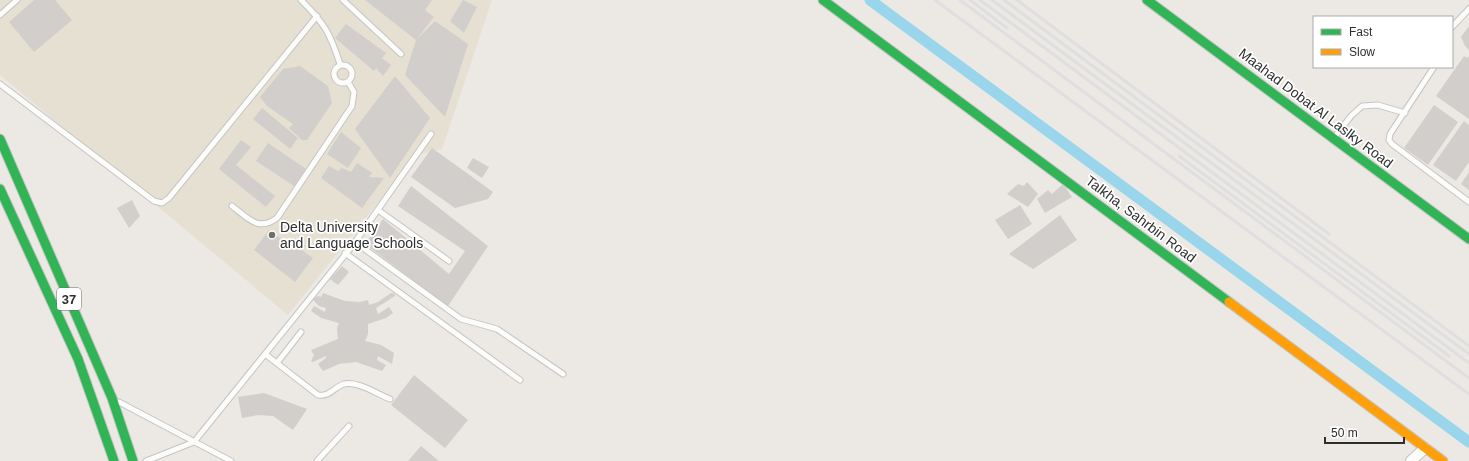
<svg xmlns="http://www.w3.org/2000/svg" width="1469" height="461" font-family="Helvetica,sans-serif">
<rect width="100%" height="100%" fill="#ece8e4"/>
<path fill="#e6e0d3" d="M0 0H492L442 149 416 155 288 315 0 75Z"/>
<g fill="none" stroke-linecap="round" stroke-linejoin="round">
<path stroke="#99d6ec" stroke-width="11" d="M870 0 1469 442"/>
</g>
<path fill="#d1cecb" d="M34 0H55L72 20 34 52 9 22Z
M365 0H432L425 10 434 17 416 40Z
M463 0 477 7 464 33 450 21Z
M435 21 468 44 445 117 405 75 416 40Z
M346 24 386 53 382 58 391 65 383 76 376 68 374 71 335 38Z
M1469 26V50L1465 46 1461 37Z
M1464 56 1467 58 1469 56V119L1436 96Z
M300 66 328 86 332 103 307 140H302L289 128 293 124 267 106 260 97 283 69Z
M395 76 430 118 390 178 355 129Z
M1434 105 1458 122 1428 165 1404 148Z
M262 108 298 138 290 149 253 119Z
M1464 121 1469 125V162L1456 181 1433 165Z
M341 132 361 148 348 168 327 154Z
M241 140 251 147 236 165 275 196 266 207 219 169Z
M268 143 306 169 294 186 256 161Z
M432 148 493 192 488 199 455 208 411 177Z
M473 158 489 167 482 178 467 168Z
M357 163 372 173 369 177 384 178 362 208 321 178 329 166 338 171 342 168 351 172Z
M1469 172V190L1461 184Z
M1027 182 1038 194 1028 207 1007 194 1018 184 1024 186Z
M1063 184 1072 197 1045 213 1037 199 1048 190 1052 194Z
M411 186 488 246 448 306 365 244 383 219 449 274 465 251 398 206Z
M132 200 140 216 129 228 117 208Z
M1020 205 1032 224 1008 239 995 220Z
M1060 215 1077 240 1033 269 1009 254Z
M269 230 295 249 300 243 305 245 303 251 313 258 295 282 254 250Z
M342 266 349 272 338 285 330 279Z
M323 293 345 301 360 302 368 300 369 305 378 302 391 293 395 294V296L376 308 378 314 389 307 393 313 386 318 368 324V334L365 341 381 345 394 353 392 364 378 356 377 360 386 365 382 371 356 362 339 364 323 371 318 364 326 358V356L313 362 311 361 314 355 311 350 338 339 337 328 339 323 321 318 311 311 314 306 325 312 326 308 319 306 312 299 318 296 321 297Z
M414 375 468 420 445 448 391 405Z
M264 393 307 409 293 430 273 416 258 415 242 418 238 397Z
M421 446 439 461H408Z"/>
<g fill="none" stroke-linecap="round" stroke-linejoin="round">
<g stroke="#c5c4c5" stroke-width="7">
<path id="lane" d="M301 0C325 24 330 33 340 64
M343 0 401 54
M0 15 17 0
M1452 27 1469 9
M334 74a9 9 0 1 1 18 0a9 9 0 1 1-18 0Z
M1434 67 1390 134 1389 140 1392 144 1469 202
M0 84 154 201 162 203 169 198 317 16
M1334 138 1351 116 1362 106 1378 105 1405 113
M232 206C248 218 258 232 277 218L352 106 354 92 348 82
M378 210 449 261
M353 245 431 134
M345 253 520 380
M265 354 318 395C330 397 334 387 344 384 358 381 377 394 390 399
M277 363 301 332
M119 402 231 461
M146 461 194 442 353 245H359L461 319 497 329 563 374
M317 461 349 426"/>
</g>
<g stroke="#c5c4c5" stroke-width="12">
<path id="street" d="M1411 461 1425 448"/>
</g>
<g stroke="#c5c4c5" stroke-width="11">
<path id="fast" d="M823 0 1229 302
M1147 0 1469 239
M0 139 112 398 133 461
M0 189 78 359 114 461"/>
</g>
<g stroke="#c5c4c5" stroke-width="11">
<path id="slow" d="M1229 302 1443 461"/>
</g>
<use href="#lane" stroke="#fcfcfb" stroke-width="5"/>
<use href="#street" stroke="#fcfcfb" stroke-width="10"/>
<use href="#fast" stroke="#30b455" stroke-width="9"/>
<use href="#slow" stroke="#ff9f0a" stroke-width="9"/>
<path stroke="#dfdfe1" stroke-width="3" d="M935 0 1469 394
M960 0 1469 378
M970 0 1007 28
M980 0 1469 363
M992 0 1469 354
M1004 0 1469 346
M1017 0 1329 234
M1179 156 1449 356"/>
</g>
<circle fill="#706f6e" stroke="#fff" stroke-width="1.5" cx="272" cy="235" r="4"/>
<g text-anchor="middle" stroke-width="3.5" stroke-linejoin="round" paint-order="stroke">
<rect fill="#fff" stroke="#6d6d6d" stroke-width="1" x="57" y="288" width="24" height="22" rx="3"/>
<g font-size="13" font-weight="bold" fill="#2e2e2e">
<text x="69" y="304">37</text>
</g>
<g font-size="14" fill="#2e2e2e" stroke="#fff">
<text transform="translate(1316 108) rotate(37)" y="5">Maahad Dobat Al Laslky Road</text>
<text transform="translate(1141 219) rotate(37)" y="5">Talkha, Sahrbin Road</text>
</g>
<g font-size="14" fill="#2e2e2e" stroke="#fff" text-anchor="start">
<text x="280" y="232">Delta University<tspan x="280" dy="16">and Language Schools</tspan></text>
</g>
</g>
<rect x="1313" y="16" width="140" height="52" fill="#ffffff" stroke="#ababab"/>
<rect x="1321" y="29" width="20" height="6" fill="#30b455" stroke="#ababab"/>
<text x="1349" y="36" font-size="12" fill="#2e2e2e">Fast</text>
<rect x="1321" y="49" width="20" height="6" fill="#ff9f0a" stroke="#ababab"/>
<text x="1349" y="56" font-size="12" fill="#2e2e2e">Slow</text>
<path d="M1325 437v6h79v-6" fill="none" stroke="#2e2e2e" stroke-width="2"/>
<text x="1331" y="437" font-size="12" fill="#2e2e2e" stroke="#ffffff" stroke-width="3" paint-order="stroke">50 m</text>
</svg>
